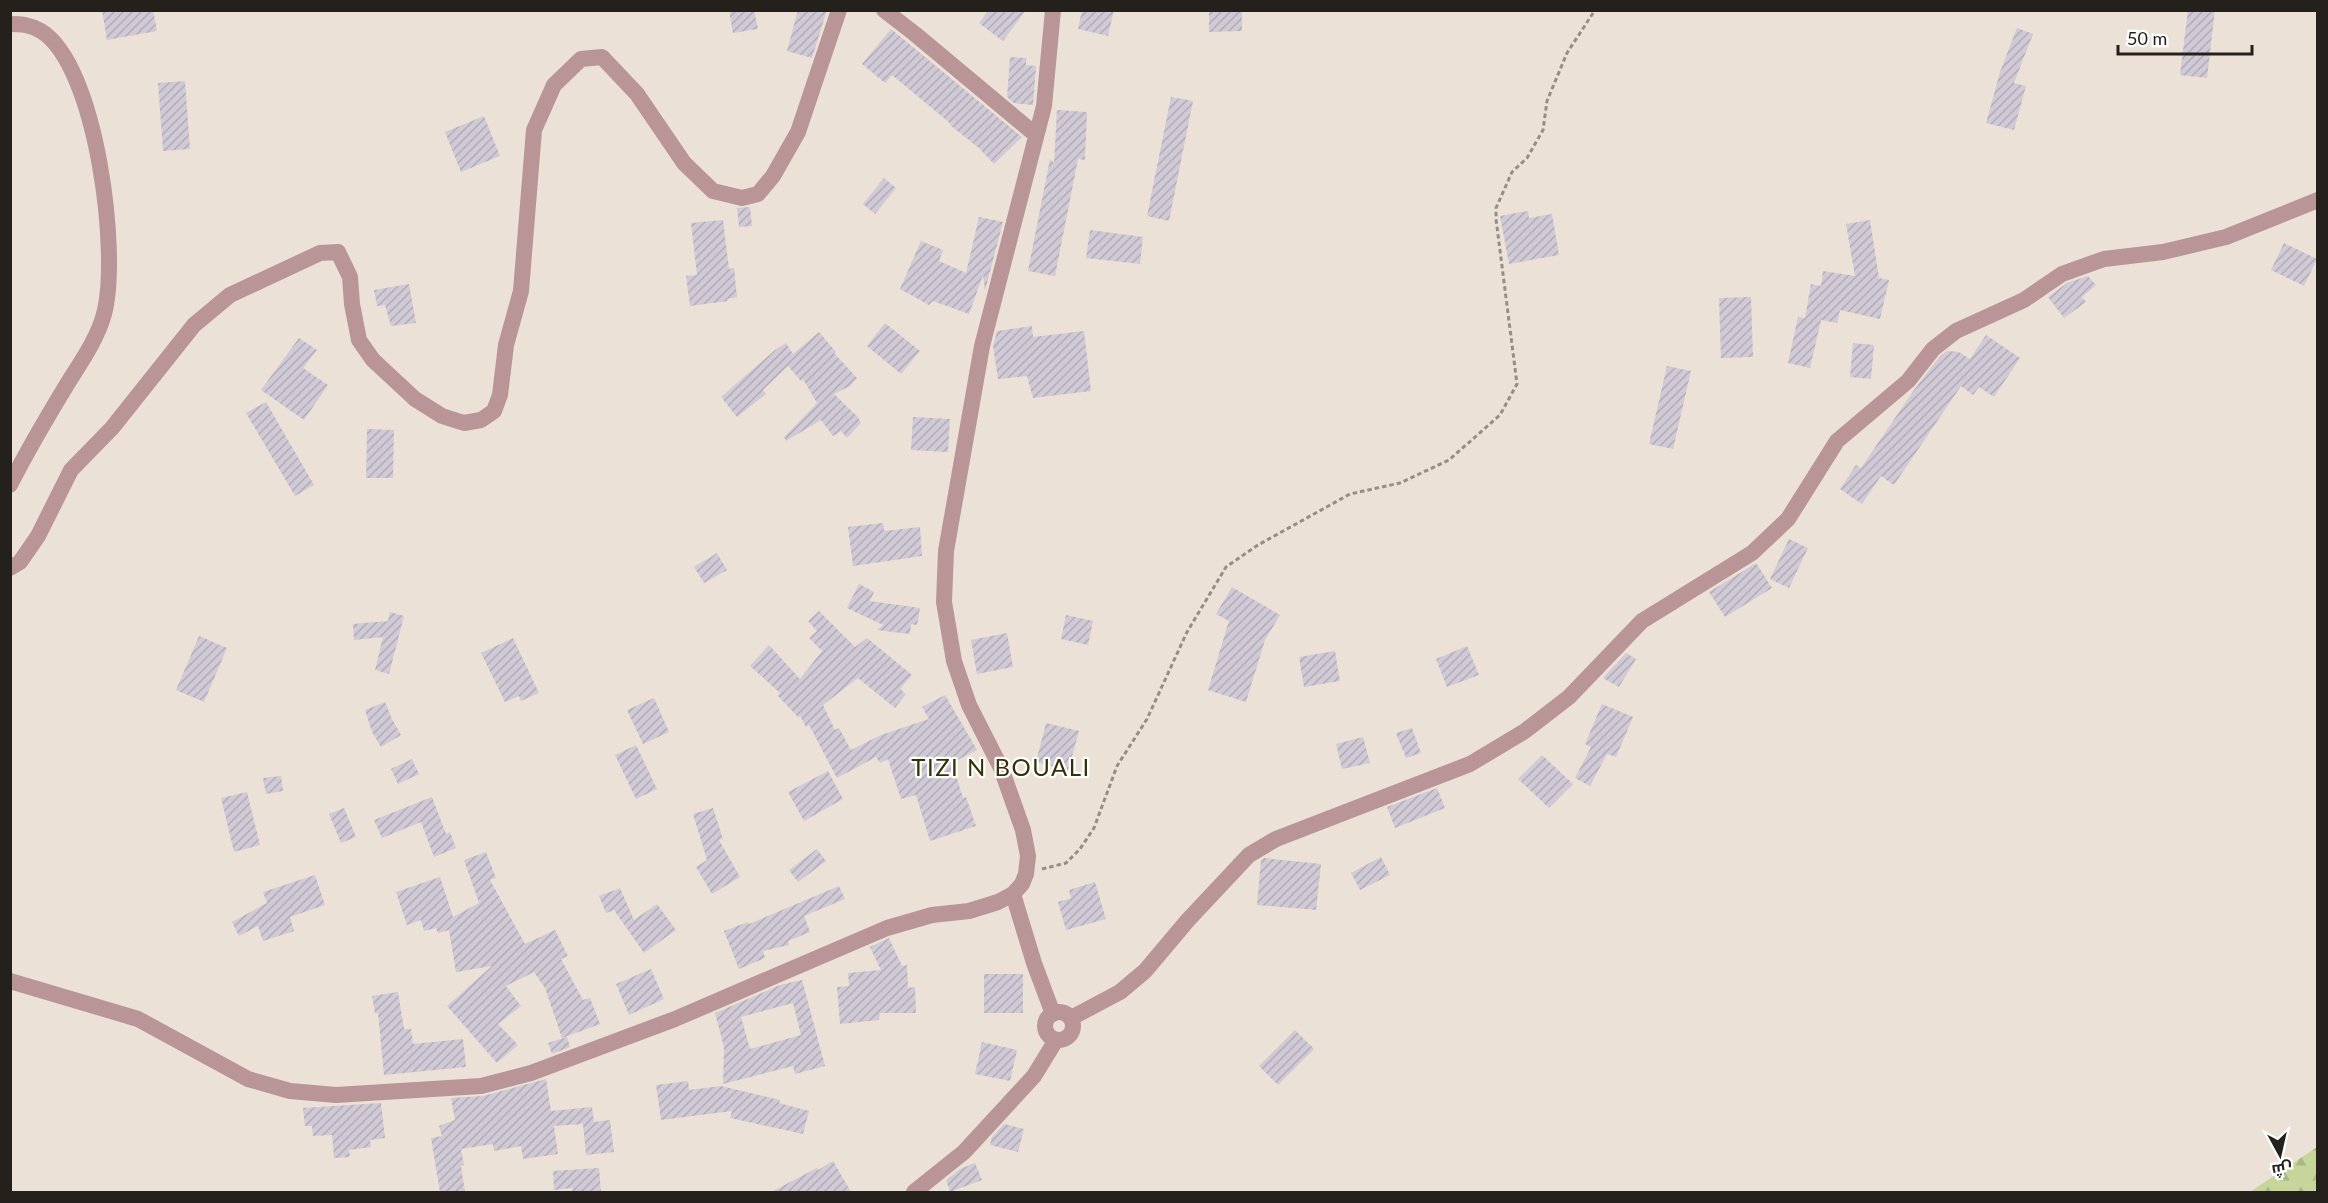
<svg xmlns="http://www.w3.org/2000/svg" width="2328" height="1203" font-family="Lato,Cairo,sans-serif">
<defs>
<pattern id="forest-firs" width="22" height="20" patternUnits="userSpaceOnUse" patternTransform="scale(1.5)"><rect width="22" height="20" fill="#c6d59a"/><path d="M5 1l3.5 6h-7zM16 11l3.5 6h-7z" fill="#aab784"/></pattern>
<pattern id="building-hatch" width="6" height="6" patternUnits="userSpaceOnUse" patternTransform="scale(1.5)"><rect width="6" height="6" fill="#d0c9d6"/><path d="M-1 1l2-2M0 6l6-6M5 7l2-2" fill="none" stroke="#b2acb7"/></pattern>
</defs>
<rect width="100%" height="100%" fill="#ece1d6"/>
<path fill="url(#forest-firs)" d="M2317 1147V1192H2250Z"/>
<path fill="url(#building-hatch)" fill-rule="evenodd" d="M102 10H153L157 31 107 40Z
M729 10H754L758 29 733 33Z
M798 10H827L812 58 787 51Z
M989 10H1026L1003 41 979 23Z
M1082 10H1114L1108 36 1078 29Z
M1209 10H1242V31L1209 32Z
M2188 10H2215L2207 78 2180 75Z
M2017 28 2033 34 2014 83 2026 86 2014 130 1986 123 2000 72Z
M891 29 1022 137 994 164 979 148 950 125 951 124 892 75 885 83 862 64Z
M1010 57 1026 58V65L1036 66 1033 105 1014 103 1007 97Z
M185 81 190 149 163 151 158 83Z
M1171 97 1193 101 1169 221 1147 216Z
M1057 110 1087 112 1085 160 1078 159 1055 276 1028 271 1050 159 1054 163Z
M484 116 500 156 461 172 445 132Z
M884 178 896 188 875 214 863 204Z
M750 207 752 226 739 227 737 208Z
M1528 211 1529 218 1552 214 1559 255 1509 264 1500 216Z
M979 217 1003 222 985 291 983 275 969 314 933 301 929 305 900 289 921 241 943 250 939 261 966 273Z
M723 220 729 269 734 268 737 297 727 299 728 301 690 306 686 276 697 275 691 223Z
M1870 220 1879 278 1889 280 1880 319 1840 310 1837 323 1821 320 1810 368 1788 363 1798 317 1805 318 1811 284 1821 286 1823 271 1855 276 1846 224Z
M1090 230 1143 237 1140 264 1086 258Z
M2284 243 2317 259 2304 286 2271 270Z
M2088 276 2096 285 2082 297 2086 302 2064 318 2048 297 2067 283Z
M409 284 416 323 391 326 385 305 377 306 374 290Z
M1751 297 1753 357 1721 358 1719 298Z
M885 323 920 351 901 374 867 346Z
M1032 326 1033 337 1084 331 1091 391 1033 398 1027 376 998 379 993 346 997 331Z
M819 332 836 352 834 353 857 378 850 386 834 394 858 417 861 423 847 438 841 431 833 436 821 420 786 441 784 437 817 403 803 379 801 381 788 366 763 390 766 394 737 417 721 397 775 350 786 343 793 354Z
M1986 335 2020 358 1994 397 1979 387 1973 395 1961 386 1894 485 1881 476 1862 504 1840 489 1856 465 1861 468 1914 390 1940 356 1947 351 1959 352 1970 359Z
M299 338 317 350 303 368 328 385 304 420 261 390Z
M1853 343 1874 345 1871 379 1850 377Z
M1667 366 1691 371 1673 449 1649 444Z
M266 402 314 485 295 496 246 413Z
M913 417 950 419 948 452 911 450Z
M367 429 394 430 393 478H366Z
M883 523 884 531 920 527 922 556 853 566 848 527Z
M1789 539 1808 548 1789 588 1770 579Z
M717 553 727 570 704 583 694 567Z
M1756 563 1772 588 1725 617 1709 592Z
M859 584 874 592 870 601 920 608 917 625 911 624 910 634 877 630 883 625 847 608Z
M1232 587 1280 615 1265 640 1246 702 1208 690 1229 621 1216 614Z
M819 611 855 647 867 638 912 675 900 689 906 694 895 708 858 678 823 705 835 730 839 728 851 750 881 735 929 719 922 707 945 695 977 750 952 763 963 798 966 797 976 826 930 841 916 795 901 799 888 759 880 763 876 757 837 778 809 725 806 727 800 716 798 717 778 696 780 693 750 666 769 645 800 679 822 651 809 638 817 631 808 621Z
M390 612 404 616 389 674 375 670 383 637 354 640 353 624 388 621Z
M1066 615 1093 621 1088 645 1061 639Z
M1007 633 1013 667 977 674 971 640Z
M199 636 227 648 204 702 176 690Z
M513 638 539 693 521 701 519 696 505 702 481 653Z
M1467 646 1479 675 1447 687 1436 659Z
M1335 651 1340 681 1304 687 1299 657Z
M1626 653 1636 659 1619 687 1603 678Z
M654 698 669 732 643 744 627 710Z
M385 702 392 719 401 735 381 747 372 732 365 710Z
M1602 704 1633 717 1616 757 1607 754 1590 786 1575 778 1591 747 1585 744Z
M1046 723 1079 731 1068 771 1036 762Z
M1412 728 1421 753 1406 758 1396 733Z
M1363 737 1370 763 1342 769 1336 744Z
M636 745 657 789 636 799 615 755Z
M1542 755 1573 784 1549 808 1518 779Z
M412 759 419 774 398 784 391 769Z
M828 771 843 799 804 821 788 792Z
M281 776 283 791 266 794 263 778Z
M1437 788 1445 808 1395 828 1387 807Z
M247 792 260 845 234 852 221 798Z
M432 797 446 834 450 832 456 848 434 857 421 822 382 838 374 820Z
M344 808 356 837 341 843 329 814Z
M713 808 723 839 719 840 740 877 712 894 696 867 707 860 693 814Z
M817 849 826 861 798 882 789 870Z
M486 852 496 878 490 880 525 944 555 930 568 956 561 959 583 1000 590 998 600 1024 562 1038 545 988 534 972 506 986 521 1006 498 1024 518 1045 497 1063 447 1006 492 966 456 972 449 930 438 933 436 928 424 931 421 920 407 925 396 892 440 877 453 917 479 903 464 860Z
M1381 857 1390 875 1360 890 1351 873Z
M1264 858 1321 864 1316 910 1257 905 1261 860Z
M315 875 325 905 290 917 294 931 263 941 258 926 239 936 232 922 267 903 263 892Z
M1095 882 1106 919 1066 930 1058 902 1071 898 1069 890Z
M839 886 845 899 804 916 810 932 788 941 789 945 763 951 765 958 739 969 724 931 748 922 749 924Z
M620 888 634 920 657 904 676 930 644 953 614 910 606 913 599 896Z
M889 938 902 966 907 965 908 988 915 987 916 1013H880L879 1020 840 1024 837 987 849 986 848 973 881 970 870 947Z
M651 969 664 999 629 1015 616 984Z
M984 974H1023V1013H984Z
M802 980 825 1066 795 1074 793 1066 723 1084 724 1047 715 1013 780 985ZM793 1003 801 1035 750 1049 741 1017Z
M398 992 404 1029H411L413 1044 463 1039 466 1067 384 1075 378 1013H375L372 996Z
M1295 1030 1314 1049 1278 1085 1259 1066Z
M567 1037 570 1047 552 1054 548 1043Z
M982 1042 1017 1050 1010 1081 975 1074Z
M546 1079 551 1111 592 1107 594 1122 610 1120 614 1152 586 1155 583 1124 554 1126 558 1154 523 1159 521 1146 494 1151 493 1144 461 1149 464 1165 461 1166 465 1192H440L431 1138 442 1136 439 1126 455 1120 451 1098 483 1096Z
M688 1081 689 1090 721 1086 780 1100 779 1103 809 1111 803 1134 730 1118 732 1111 661 1120 656 1085Z
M381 1103 385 1138 370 1140 371 1147 349 1150 350 1157 334 1158 332 1135 313 1136 312 1126H305L303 1108Z
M1004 1124 1024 1129 1018 1152 990 1145 992 1137Z
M833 1161 851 1192H771L817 1168 818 1170Z
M975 1163 982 1180 950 1192 946 1180 960 1169Z
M599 1168 601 1192H573L572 1188 554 1190 553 1171Z"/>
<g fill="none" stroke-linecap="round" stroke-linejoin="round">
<path stroke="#968e86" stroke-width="3" stroke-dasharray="4.5 3" stroke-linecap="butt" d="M1042 869 1066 863 1080 849 1094 828 1117 766 1147 719 1187 632 1226 567 1258 545 1350 494 1400 483 1449 460 1500 415 1517 384 1496 219V208L1512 172 1527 158 1543 130 1547 101 1567 53 1595 10"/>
<path stroke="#b99598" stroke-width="16" d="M884 10 915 34 1036 135
M10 24C22 24 31 25 41 31 97 65 120 255 104 314 97 340 80 363 66 386 46 419 27 451 10 485
M10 568 20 562 38 536 71 470 112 428 194 325 230 295 320 253 338 252 350 277 352 304 359 340 373 360 415 399 442 416 464 423 481 420 494 411 500 395 506 345 521 291 534 130 554 85 581 59 602 57 637 94 684 163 713 191 742 198 758 194 773 176 798 132 839 10
M1013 894 1034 963 1053 1014
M10 981 138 1019 248 1079 290 1091 336 1095 481 1086 531 1073 675 1019 887 928 932 915 969 911 998 902 1013 894 1022 884 1026 874 1028 856 1023 830 1001 768 969 705 954 661 944 602 946 551 982 346 1044 106 1053 10
M1045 1026a14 14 0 1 1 28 0a14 14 0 1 1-28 0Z
M1071 1018 1120 992 1145 971 1188 920 1249 855 1276 839 1470 764 1525 731 1569 697 1642 621 1752 553 1788 519 1837 441 1908 381 1933 349 1956 331 2024 300 2062 274 2104 259 2163 252 2226 237 2318 200
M914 1192 964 1152 1034 1076 1056 1040"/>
</g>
<g text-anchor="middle" stroke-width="4.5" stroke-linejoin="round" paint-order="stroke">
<g font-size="24" letter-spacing="1.5" fill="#353106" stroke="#fff">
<text x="1001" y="776">TIZI N BOUALI</text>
</g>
</g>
<rect width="2328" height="1203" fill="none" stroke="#24201c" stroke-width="24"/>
<g transform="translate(2280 1155) rotate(172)" stroke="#ffffff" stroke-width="4.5" paint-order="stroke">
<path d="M0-4.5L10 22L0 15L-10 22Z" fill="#24201c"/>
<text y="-9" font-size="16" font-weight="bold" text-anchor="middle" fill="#24201c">ش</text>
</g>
<path d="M2118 45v9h134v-9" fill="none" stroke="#24201c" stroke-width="3"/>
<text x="2127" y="45" font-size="18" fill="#24201c" stroke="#ffffff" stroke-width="4.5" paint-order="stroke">50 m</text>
</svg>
